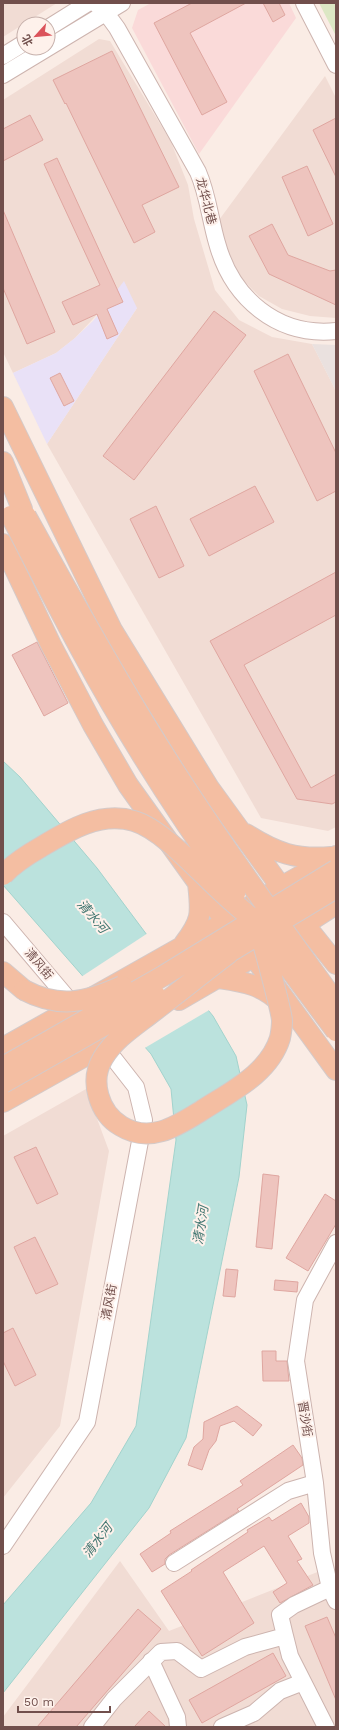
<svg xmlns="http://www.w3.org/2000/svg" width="339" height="1730" font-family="'Work Sans','Noto Sans SC',sans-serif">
<rect width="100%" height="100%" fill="#faece5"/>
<path fill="#f1dcd4" d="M3 3H57L3 37Z
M99 39 110 41 171 142 188 185 194 219 215 290 239 320 272 337 312 344 336 391V827L328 831 261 818 47 444 137 308 109 302 75 338 56 353 13 373 3 352V100Z
M325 76 336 98V318L310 316 282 309 259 296 242 279 231 258 224 243 219 220Z
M86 1089 109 1151 60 1426 3 1498V1136Z
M120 1561 169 1631 320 1571 336 1613V1727H3V1717Z"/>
<path fill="#fadad9" d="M151 3H289L296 18 199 154 132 28 138 10Z"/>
<path fill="#eae1df" d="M312 344 336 345V391Z"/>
<path fill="#e9e1f7" d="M124 281 137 308 47 444 13 373 56 353 75 338 93 321Z"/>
<path fill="#dce7c4" d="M319 3H336V36Z"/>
<path fill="#bbe2dd" stroke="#a2d3cd" d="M3 761 20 777 97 868 150 939 213 1016 236 1056 247 1105 239 1177 186 1438 149 1508 3 1693V1605L91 1503 136 1426 176 1140 171 1089 151 1054 3 885Z"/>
<path fill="#faece5" d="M148 933 211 1009 143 1049 81 977Z"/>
<path fill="#eec4be" stroke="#dfa6a0" d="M192 3H246L190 33 227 102 202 115 154 23Z
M263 3H279L285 15 273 22Z
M112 51 179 187 142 205 155 232 134 243 66 103 65 104 53 80Z
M30 115 43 140 3 161V129Z
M336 118V177L313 130Z
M57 158 123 302 107 309 118 334 107 339 97 314 73 325 62 302 100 285 44 164Z
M307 166 333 224 308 236 282 177Z
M3 210 55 332 27 344 3 288Z
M272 224 288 255 330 271 336 270V305L269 274 249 236Z
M214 311 246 335 134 480 103 456Z
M288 354 336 453V491L317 501 254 371Z
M60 373 74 401 64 406 50 378Z
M255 486 274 522 209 556 190 519Z
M156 506 184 566 159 578 130 519Z
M336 572V615L244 665 311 788 336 774V802L332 804 297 799 210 641Z
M37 642 68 703 44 716 12 655Z
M36 1147 58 1194 37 1204 14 1157Z
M263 1174 279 1176 272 1249 256 1247Z
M325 1194 336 1201V1224L308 1271 286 1258Z
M35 1237 58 1284 36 1294 14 1247Z
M226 1269 238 1270 235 1297 223 1296Z
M275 1280 298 1282 297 1292 274 1290Z
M13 1328 36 1375 15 1386 3 1361V1333Z
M262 1351H276V1361H287L289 1381H263Z
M237 1406 262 1425 253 1436 234 1421 220 1426 216 1441 209 1450 202 1470 188 1465 194 1447 203 1439 204 1422Z
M293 1445 302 1458 303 1465 237 1509 239 1511 169 1555 165 1559V1564L152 1572 140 1554 171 1533 170 1531 243 1485 240 1481Z
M301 1503 309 1517V1523L288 1536 302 1559 297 1561 313 1585 280 1603 273 1592 287 1583 264 1546 223 1572 254 1623 202 1656 161 1591 192 1571 191 1570 248 1532 247 1530 269 1517 272 1521Z
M138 1609 161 1629 76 1727H37Z
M327 1617 336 1638V1700L305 1626Z
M273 1653 286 1676 202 1723 189 1700Z
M149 1711 166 1727H134Z"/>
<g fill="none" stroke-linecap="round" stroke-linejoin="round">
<g stroke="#cdb4af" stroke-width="18">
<path id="minor" d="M95 3 106 13 117 28 198 172C208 195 210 219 217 243 232 298 277 337 336 331
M304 3 336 65
M48 28 88 3
M3 56 24 43
M3 75 122 3
M3 922 75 1007
M336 1243 305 1300 296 1361 315 1483 322 1553 330 1588 336 1601
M3 1546 87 1422 144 1120 136 1087 104 1046
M174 1563 288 1491 315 1483
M285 1636 290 1656 326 1727
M151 1661 177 1717 178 1727
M92 1727 114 1699 161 1652 177 1651 201 1669 245 1647 285 1636 280 1615 294 1605 330 1588
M222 1727 254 1713 280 1691 303 1682"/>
</g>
<g stroke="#d4cac9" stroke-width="22">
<path id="major" d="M3 407 112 630 209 788 281 887 304 924 336 964
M3 462 22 509
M3 544 51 645 93 725 128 785 226 922 254 957 336 1070
M246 834C276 853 296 860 331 857
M294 931 336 904
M184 944C203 919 201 913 198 883
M3 972 24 990
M218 978C244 982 261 984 281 1003
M179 1000 265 950
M3 1048 226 922 281 887 336 856
M3 1102 119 1037"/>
</g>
<use href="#minor" stroke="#fff" stroke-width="16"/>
<use href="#major" stroke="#f4bea2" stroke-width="20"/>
<g stroke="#d4cac9" stroke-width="22" stroke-linecap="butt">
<path id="major-bridge" d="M11 516C34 561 57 606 81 650 127 735 179 816 235 894
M26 516C64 585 102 653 143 721 202 818 270 911 336 1003
M3 875C14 863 27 855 41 847 69 830 100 811 134 821 164 830 201 874 225 895 235 905 249 914 257 925 260 930 282 1013 282 1021 282 1026 281 1033 280 1038 269 1074 230 1092 201 1111 177 1126 150 1144 121 1126 99 1113 89 1081 103 1058 115 1038 135 1026 154 1011 179 992 204 972 229 953
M263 933 336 1031
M218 959 336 888
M24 990C60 1009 87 1002 122 986
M3 1067 163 976 336 870
M3 1083 156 996"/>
</g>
<use href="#major-bridge" stroke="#f4bea2" stroke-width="20"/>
</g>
<g text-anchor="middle" stroke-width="4" stroke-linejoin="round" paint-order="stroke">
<g font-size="12" fill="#714f4c" stroke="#fef1eb">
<text transform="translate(206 201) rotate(75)" y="4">龙华北巷</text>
<text transform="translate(39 964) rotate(50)" y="4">清风街</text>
<text transform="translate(109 1302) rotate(-79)" y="4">清风街</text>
<text transform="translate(305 1419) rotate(81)" y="4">晋沙街</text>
</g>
<g font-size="13" font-style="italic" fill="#417670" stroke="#fef1eb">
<text transform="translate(93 916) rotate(49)" y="5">清水河</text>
<text transform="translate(200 1225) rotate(-81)" y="5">清水河</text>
<text transform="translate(97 1540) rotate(-52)" y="5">清水河</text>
</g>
</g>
<rect width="339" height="1730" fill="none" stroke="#714f4c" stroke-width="8"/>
<g transform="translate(36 36) rotate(243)"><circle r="19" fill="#fef1eb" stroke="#c6b0ab"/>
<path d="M0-3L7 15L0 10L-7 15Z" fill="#db535b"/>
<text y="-6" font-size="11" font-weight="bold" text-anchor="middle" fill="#714f4c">北</text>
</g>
<path d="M18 1706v6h92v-6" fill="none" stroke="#714f4c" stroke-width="2"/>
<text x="24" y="1706" font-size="12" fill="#714f4c" stroke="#fef1eb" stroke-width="3" paint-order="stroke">50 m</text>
</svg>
